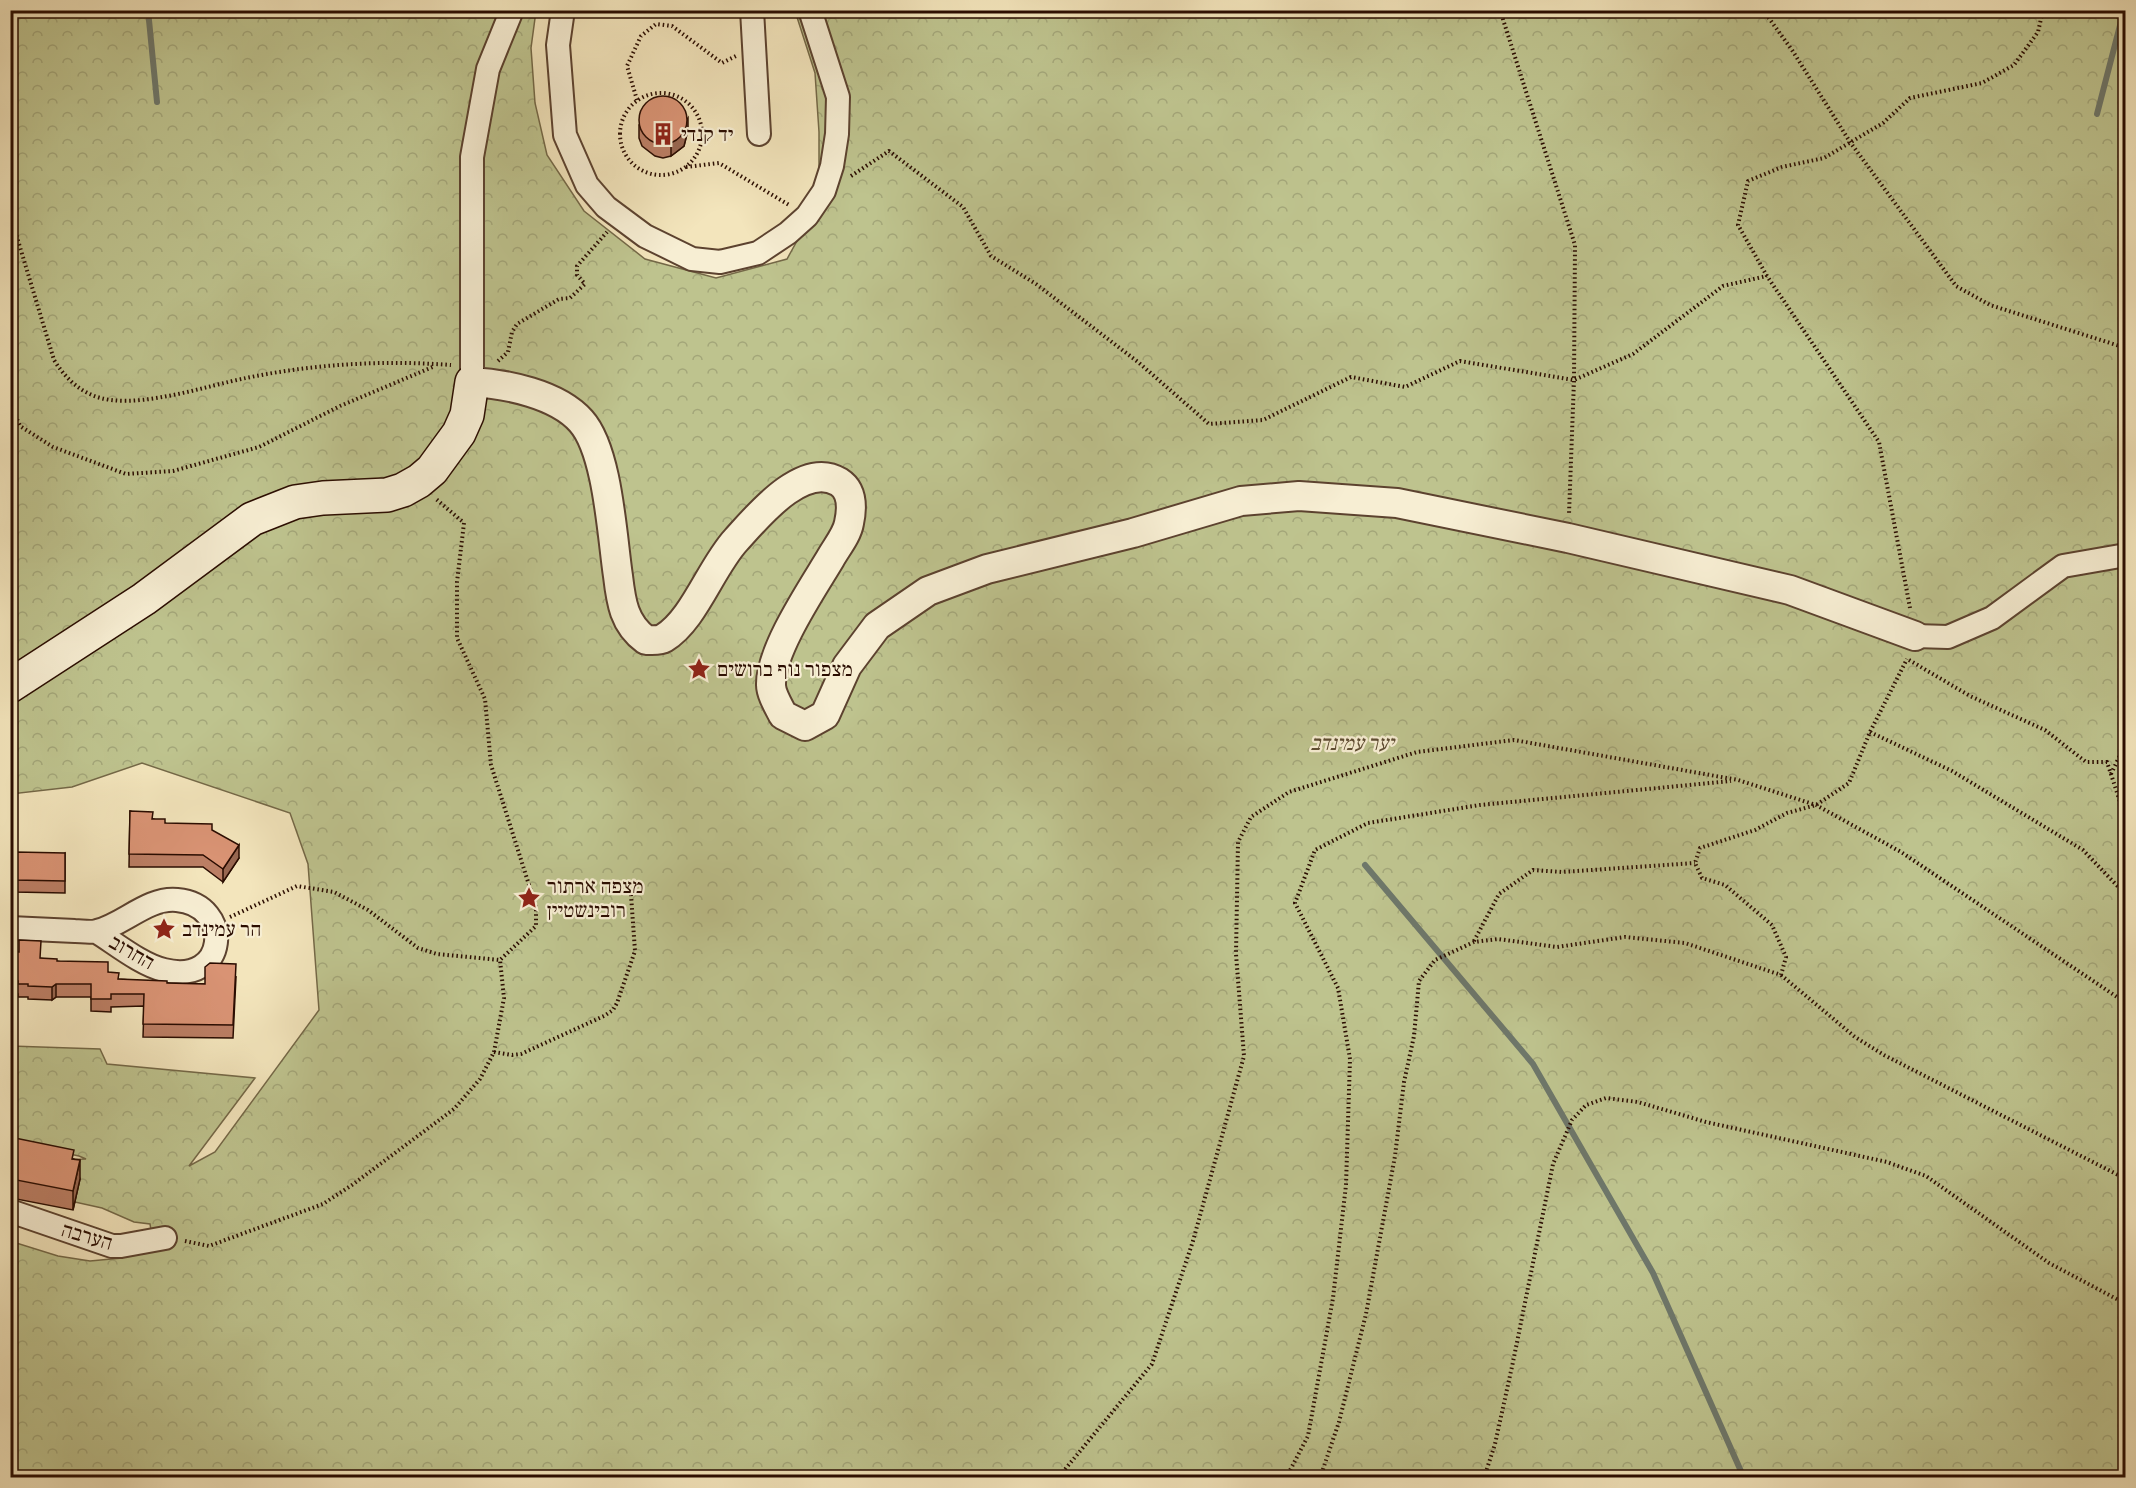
<svg xmlns="http://www.w3.org/2000/svg" width="2136" height="1488" font-family="'Gentium Book Plus','Frank Ruhl Libre',serif">
<defs>
<pattern id="forest-crowns" width="20" height="18" patternUnits="userSpaceOnUse" patternTransform="scale(1.5)"><rect width="20" height="18" fill="#bec38e"/><path d="M2 6a3 3 0 1 1 6 0M12 15a3 3 0 1 1 6 0" fill="none" stroke="#a3a679"/></pattern>
</defs>
<rect width="100%" height="100%" fill="#f3e5bc"/>
<filter id="stains"><feTurbulence type="fractalNoise" baseFrequency=".00333" numOctaves="4"/><feColorMatrix values="0 0 0 0 .2 0 0 0 0 .09 0 0 0 0 .02 0 0 0 .5 -.17"/></filter>
<radialGradient id="worn" r=".72"><stop offset=".6" stop-color="#630" stop-opacity="0"/><stop offset="1" stop-color="#630" stop-opacity=".3"/></radialGradient>
<path fill="url(#forest-crowns)" stroke="#746847" stroke-width="1.5" d="M11 11H536L531 48 535 103 547 155 584 211 645 259 716 278 787 259 819 201V132L815 73 795 11H2125V1477H11L10 1241 58 1256 90 1261 122 1258 148 1242 153 1243 150 1224 134 1222 102 1208 52 1197 54 1160 86 1159 79 1156 11 1142V1046L100 1049 107 1064 255 1078 189 1166 215 1152 319 1010 308 864 290 813 142 763 72 787 11 794Z"/>
<g fill="none" stroke-linecap="round" stroke-linejoin="round">
<path stroke="#6e776a" stroke-width="6" d="M148 10 157 102
M2097 114 2124 10
M1365 865 1533 1064 1653 1273 1744 1478"/>
<g stroke="#5c422f" stroke-width="26">
<path id="minor" d="M563 10 558 45 565 135 587 185 606 207 645 236 692 259 720 262 758 253 788 233 807 216 824 191 832 166 837 134 838 97 810 10
M752 10 759 134
M472 382V157L488 69 512 10
M1915 636 1948 637 1992 618 2063 566 2126 555
M10 928C32 929 53 930 75 931 81 931 91 933 97 931 123 925 148 897 177 900 234 905 228 986 164 970 142 965 116 944 97 932
M10 1211 112 1246H121L165 1238"/>
</g>
<g stroke="#5c422f" stroke-width="32">
<path id="tertiary" d="M472 382C506 384 557 394 581 421 608 451 612 536 618 576 621 602 624 624 646 640 652 640 659 641 664 638 694 620 711 567 736 540 757 517 803 460 839 482 853 491 852 509 849 523 847 535 836 548 830 559 812 589 770 651 771 685 771 694 779 707 783 715L805 726 825 715 847 666 877 626 928 591 987 569 1133 533 1241 501 1299 496 1397 503 1568 538 1790 590 1915 636"/>
</g>
<g stroke="#2a0c00" stroke-width="36">
<path id="secondary" d="M10 686 144 599 252 519 295 502 323 498 387 495 403 490 419 481 432 470 459 433 467 415 472 382"/>
</g>
<path stroke="#2a0c00" stroke-width="4" stroke-dasharray="1.5 3" stroke-linecap="butt" d="M1500 10 1575 245 1574 380 1569 514
M1763 10 1792 50 1850 142 1956 286 1990 305 2126 348
M2105 10 2126 21
M10 45V53
M620 134a41 41 0 1 1 82 0a41 41 0 1 1-82 0Z
M637 100 627 66 641 36 656 24 672 26 722 63 736 56
M686 167 719 163 789 205
M851 176 889 151 963 207 991 256 1036 284 1138 362 1209 424 1263 420 1351 377 1405 387 1460 361 1574 380 1633 354 1723 286 1767 276
M10 214 54 360C67 381 85 397 111 400 150 405 207 386 246 378 314 364 382 360 451 365
M498 361 508 352 512 332 517 324 559 299 570 298 585 284 577 275V266L607 232
M10 403 20 426 53 447 126 474 173 471 259 447 340 406 435 366
M1910 608 1879 442 1767 276 1738 225 1748 181 1782 167 1824 158 1883 123 1910 98 1982 83 2014 65 2038 32 2043 10
M1909 660 1970 696 2045 730 2086 762H2107L2126 820
M1870 732 1952 771 2083 850 2126 895
M2111 774 2123 749 2126 748
M230 917 297 886 334 892 368 910 418 948 437 954 500 960 536 926V907L491 765 485 699 457 638V582L464 523 436 499
M1474 941 1499 894 1533 870 1562 872 1695 863
M1781 975 1855 1037 1884 1055 2126 1179
M494 1052 512 1055 521 1054 604 1016 613 1010 617 1003 635 951 631 895
M185 1241 209 1246 323 1204 352 1185 454 1109 480 1079 494 1052 504 998 500 960
M1055 1478 1062 1473 1152 1364 1193 1241 1244 1056 1236 954 1238 842 1251 817 1289 792 1417 752 1514 740 1738 780 1816 805 1901 852 2126 1003
M1286 1478 1308 1436 1333 1298 1346 1185 1350 1059 1338 988 1295 903 1315 850 1368 823 1480 805 1731 781
M1320 1478 1339 1422 1366 1314 1395 1156 1404 1082 1414 1036 1419 981 1435 960 1474 942 1498 939 1557 947 1625 937 1685 943 1781 975 1786 957 1772 925 1725 885 1702 878 1695 863 1700 848 1755 830 1787 813 1816 805 1849 783 1870 732 1907 659
M1484 1478 1495 1444 1513 1362 1553 1164 1572 1120 1586 1105 1606 1098 1638 1102 1706 1122 1887 1162 1926 1176 2049 1263 2126 1304"/>
<use href="#minor" stroke="#f7eed3" stroke-width="22"/>
<use href="#tertiary" stroke="#f7eed3" stroke-width="28"/>
<use href="#secondary" stroke="#f7eed3" stroke-width="33"/>
</g>
<path fill="#bb7e64" stroke="#2a0c00" stroke-width="1.5" d="M639 125 688 130 684 146 671 156 663 158 655 156 642 146 639 138Z
M130 811 165 823 239 858 223 882 203 867H129Z
M65 853V893L14 892V880Z
M10 952H19L40 958 57 961 108 972 118 979 167 983 205 984 236 977 233 1038 143 1037 144 1006 111 1007V1012L91 1011V997H56L52 1000 28 999V997H18V994H10Z
M10 1137 74 1159 80 1179 73 1210 11 1198V1175L10 1174Z"/>
<path fill="#986751" stroke="#2a0c00" stroke-width="1.5" d="M688 118V130L684 146 671 156V143Z
M239 845V858L223 882V869Z
M56 984V997L52 1000V987Z
M80 1160V1179L73 1210V1191Z"/>
<path fill="#d99374" stroke="#2a0c00" stroke-width="1.5" d="M639 120a24 24 0 1 1 48 0a24 24 0 1 1-48 0Z
M130 811 153 812 152 819H165V823L212 824V830L239 845 223 869 203 855 129 854Z
M15 852 65 853V881L14 880Z
M19 940 41 941 40 958 57 959V961L108 962V972L119 973 118 979 167 981V983L205 984V967L210 963 236 964 233 1025 143 1024 144 994H111V999H91V984H56L52 987 28 986V984H18V981H10V952H19Z
M10 1137 74 1150 72 1159 80 1160 73 1191 11 1179 15 1156 10 1155Z"/>
<defs>
<g id="building-bare" transform="scale(1.8)"><path d="M-4-6H4V6H1V3H-1V6H-4ZM-2.5-4.3h1.7v1.8h-1.7ZM.8-4.3h1.7v1.8H.8ZM-2.5-1h1.7V.8h-1.7ZM.8-1h1.7V.8H.8Z" fill="#8f2418" stroke="#f7eed3" stroke-width="2.5" paint-order="stroke"/></g>
<g id="sight-bare" transform="scale(1.8)"><path d="M0-6L1.8-2.2L6-1.7L2.9 1.2L3.7 5.4L0 3.3L-3.7 5.4L-2.9 1.2L-6-1.7L-1.8-2.2Z" fill="#8f2418" stroke="#f7eed3" stroke-width="2.5" paint-order="stroke"/></g>
</defs>
<g fill-rule="evenodd">
<use href="#building-bare" x="663" y="134"/>
<use href="#sight-bare" x="699" y="669"/>
<use href="#sight-bare" x="529" y="898"/>
<use href="#sight-bare" x="164" y="929"/>
</g>
<g text-anchor="middle" stroke-width="4.5" stroke-linejoin="round" paint-order="stroke">
<g font-size="21" fill="#2a0c00" stroke="#f7eed3" text-anchor="start">
<text x="681" y="141">יד קנדי</text>
<text x="717" y="676">מצפור נוף ברושים</text>
<text x="547" y="893">מצפה ארתור<tspan x="547" dy="24">רובינשטיין</tspan></text>
<text x="182" y="936">הר עמינדב</text>
</g>
<g font-size="21" font-style="italic" fill="#5e4c32" stroke="#f7eed3">
<text x="1352" y="750">יער עמינדב</text>
</g>
<g font-size="21" fill="#2a0c00" stroke="#f7eed3">
<text transform="translate(132 952) rotate(30)" y="7">החרוב</text>
<text transform="translate(87 1236) rotate(16)" y="7">הערבה</text>
</g>
</g>
<rect width="2136" height="1488" fill="none" stroke="#f3e5bc" stroke-width="36"/>
<rect x="12" y="12" width="2112" height="1464" fill="none" stroke="#2a0c00" stroke-width="3"/>
<rect x="18" y="18" width="2100" height="1452" fill="none" stroke="#2a0c00" stroke-width="1.5"/>
<rect width="100%" height="100%" filter="url(#stains)"/>
<rect width="100%" height="100%" fill="url(#worn)"/>
</svg>
